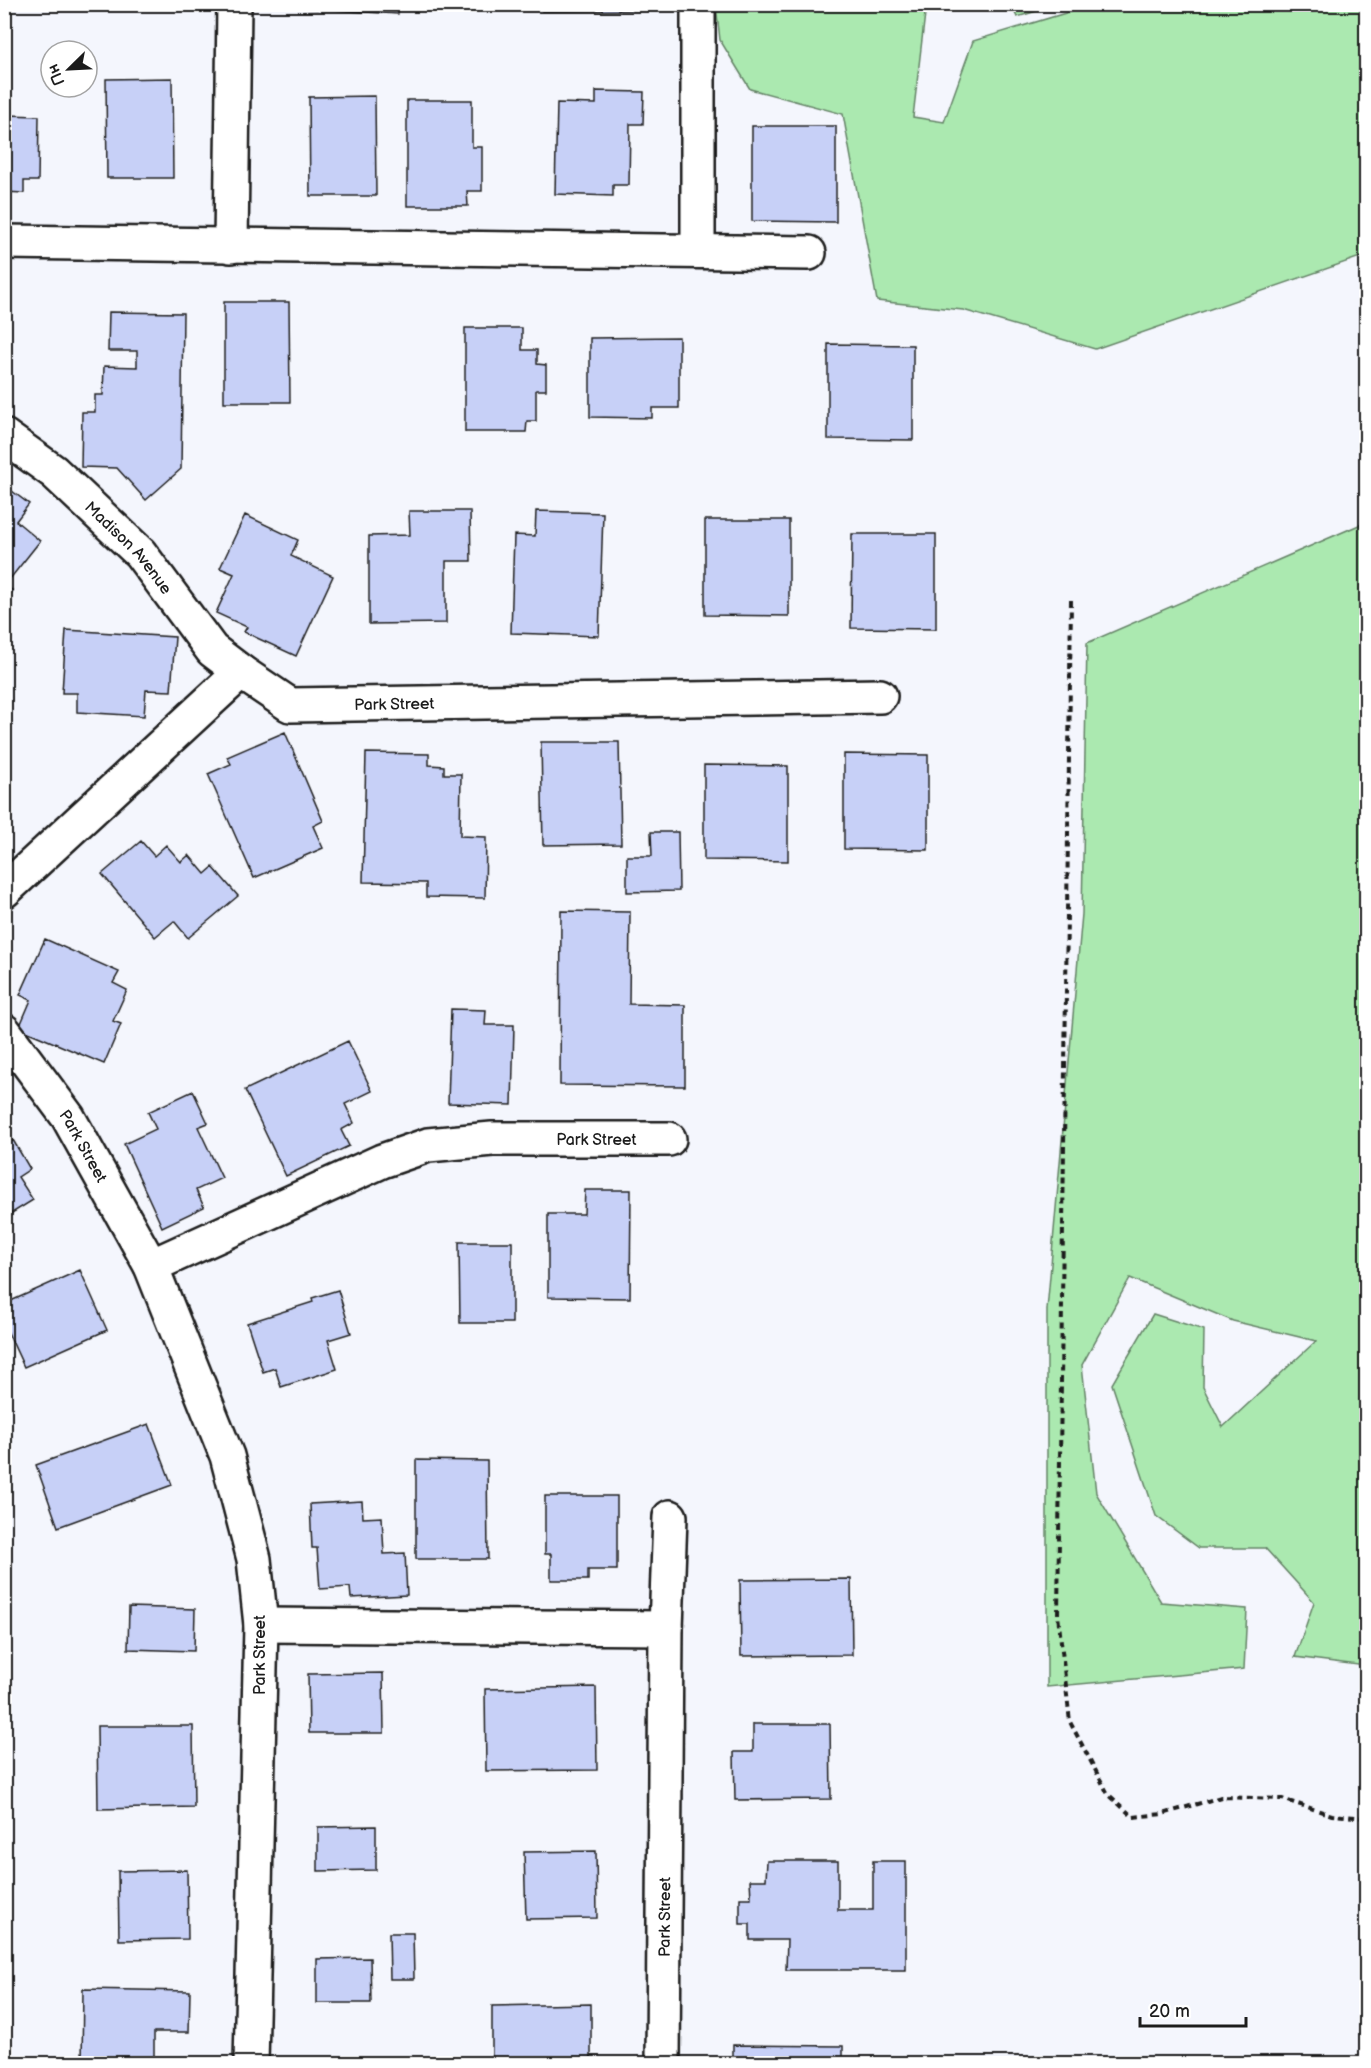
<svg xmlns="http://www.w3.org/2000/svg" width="1371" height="2068" font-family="'Balsamiq Sans',sans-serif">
<rect width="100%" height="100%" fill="#f4f6fd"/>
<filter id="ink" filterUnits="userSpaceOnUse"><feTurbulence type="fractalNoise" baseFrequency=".0167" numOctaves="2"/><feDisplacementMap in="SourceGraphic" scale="12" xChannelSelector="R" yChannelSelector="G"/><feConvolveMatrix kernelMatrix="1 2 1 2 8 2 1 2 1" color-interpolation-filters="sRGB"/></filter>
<g filter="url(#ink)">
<path fill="#abe9b0" stroke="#648266" stroke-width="1.5" d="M716 5H926L913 117 944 122 973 41 1092 5H1366V255L1095 349 963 310 877 301 843 114 750 89 720 40Z
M1011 5H1056L1017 17Z
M1366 522V1666L1295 1657 1314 1602 1265 1548H1199L1156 1516 1112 1384 1153 1314 1204 1330 1203 1387 1223 1427 1316 1341 1233 1321 1130 1278 1082 1365 1096 1493 1161 1602 1247 1609 1244 1669 1047 1687V1310L1082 914 1087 643Z"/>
<path fill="#c7d0f7" stroke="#1c1c1c" stroke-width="1.5" d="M299 4H399L398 14 299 8Z
M542 4H643V10L542 11Z
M172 78 173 178H107L106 79Z
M596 91 644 92 643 124H630L629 185H613V196L555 194 557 103 596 104Z
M375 96 376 196H310L309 97Z
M407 100H472V147H482V191H467L468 206H407Z
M4 103H6V115L39 116 38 181H24V193L4 192Z
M752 126H836V222L752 221Z
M224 302H289L290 402H224Z
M109 312 183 313 181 469 146 500 117 468 81 467 82 412H95V395H103L104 366 137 367V351H108Z
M465 328H522V350H537V364L546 365V390H536V421H527L526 432H465Z
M679 337V408H652V418L590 417V338Z
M828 344 913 345V440L828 439Z
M4 485 29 504 16 521 40 541 5 585 13 591 4 602Z
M409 511H470L471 561H446V623L369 624V536L410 535Z
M536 511 603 513 599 636 511 633 514 535 535 536Z
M245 515 298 540 291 556 333 576 296 656 244 632 247 627 216 613 234 574 220 568Z
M705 520H789V616L705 615Z
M852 534H936V629L851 628Z
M66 630 175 637 171 691 146 690 144 716 77 712V693H62Z
M285 732 323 821 313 826 323 848 254 878 208 774 231 764 227 757Z
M541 742H619L621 844 543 845Z
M366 753 429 754V765L444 766V774H461L460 836 486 837 485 898 426 897V883L363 882Z
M844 754 928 755V850L844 849Z
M704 765 788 766V861L704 860Z
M651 832H678L679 891 627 892V856H652Z
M141 841 154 856 166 845 181 862 189 855 205 874 213 867 238 896 188 938 174 921 155 937 102 874Z
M561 911 630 912 629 1004 685 1005V1086L560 1085Z
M45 939 119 972 113 983 127 990 113 1021 121 1024 104 1064 19 1028 31 1000 20 995Z
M451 1009 486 1010 485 1025H514L512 1105 448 1103Z
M348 1041 372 1091 345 1104 354 1123 341 1130 349 1146 286 1176 245 1090Z
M193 1091 208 1123 198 1127 222 1178 196 1190 204 1207 162 1227 124 1144 156 1129 148 1112Z
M13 1140 30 1169 18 1177 33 1200 4 1218V1146Z
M585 1190H631L630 1298 548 1297V1214H584Z
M459 1242H512V1323H460Z
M80 1270 107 1330 24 1367 4 1324V1304Z
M338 1290 351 1333 328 1340 337 1369 281 1387 275 1368 263 1372 247 1323 313 1302 312 1298Z
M149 1424 172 1485 58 1527 36 1465Z
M416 1460 487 1461 488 1559H416Z
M545 1496H617V1570H588V1580H551V1554H545Z
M362 1501 363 1518 382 1517 384 1554 405 1553 407 1595 351 1598 350 1587 320 1589 317 1548H312L310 1504Z
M851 1579 852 1655 741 1656 740 1580Z
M129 1607 195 1609 194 1651 128 1649Z
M383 1673 384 1733H309L308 1674Z
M596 1687 597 1770 486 1771 485 1689Z
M753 1724H830L831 1799 735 1800 734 1752H753Z
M97 1726H193L194 1807 98 1809Z
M376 1826V1870L318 1871V1827Z
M596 1851 597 1918 526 1919 524 1852Z
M767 1861H838V1910H873V1861H906V1970H786L787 1940H750V1924H740V1898H751L750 1880H766Z
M187 1870 188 1939 119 1940 118 1871Z
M389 1933H413L414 1979H390Z
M370 1958 371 2003H317V1959Z
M83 1989 190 1991 189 2032H154V2064H82Z
M591 2004V2064H492V2006Z
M733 2045 843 2046V2064H733Z"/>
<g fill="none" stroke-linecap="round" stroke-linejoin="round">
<g stroke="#1c1c1c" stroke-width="38">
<g id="minor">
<path d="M698 4V251"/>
<path d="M4 242 809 253"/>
<path d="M231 246 234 4"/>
<path id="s1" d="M4 436 54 472 140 553 212 650 241 672"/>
<path id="s2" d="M4 891 241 672 290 705 880 696"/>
<path id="s3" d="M4 1031 68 1117 151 1266 227 1456 254 1559 261 1625 251 2064"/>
<path id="s4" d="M151 1266 382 1161 428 1145 492 1139H669"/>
<path d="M261 1625 666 1628"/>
<path id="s5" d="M663 2064 666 1628 670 1517"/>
</g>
</g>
<path stroke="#1c1c1c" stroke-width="4" stroke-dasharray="6 4.5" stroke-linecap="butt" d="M1071 600 1058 1615 1070 1722 1108 1794 1133 1817 1163 1814 1221 1797 1282 1799 1332 1815 1366 1818"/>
<use href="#minor" stroke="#fff" stroke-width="33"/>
</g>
</g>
<g text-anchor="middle" stroke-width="6" stroke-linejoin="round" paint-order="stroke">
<g font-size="16" fill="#1c1c1c" stroke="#fff">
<text dy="6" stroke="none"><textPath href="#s1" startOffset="168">Madison Avenue</textPath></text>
<text dy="6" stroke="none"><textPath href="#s2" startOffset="486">Park Street</textPath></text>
<text dy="6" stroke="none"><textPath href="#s4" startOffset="471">Park Street</textPath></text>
<text dy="6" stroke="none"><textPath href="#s3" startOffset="140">Park Street</textPath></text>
<text transform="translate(259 1655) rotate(-90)" y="6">Park Street</text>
<text dy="6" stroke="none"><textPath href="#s5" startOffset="147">Park Street</textPath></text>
</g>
</g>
<rect width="1371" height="2068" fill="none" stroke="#fff" stroke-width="24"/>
<rect x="12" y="12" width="1347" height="2044" fill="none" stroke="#1c1c1c" stroke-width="2" filter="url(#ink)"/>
<g transform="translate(69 69) rotate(246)"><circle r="28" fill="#ffffff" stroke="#a4a4a4" stroke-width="1.5"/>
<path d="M0-4.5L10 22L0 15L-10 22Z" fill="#1c1c1c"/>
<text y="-9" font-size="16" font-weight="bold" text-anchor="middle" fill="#1c1c1c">Пн</text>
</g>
<path d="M1140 2017v9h106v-9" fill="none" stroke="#1c1c1c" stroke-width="3"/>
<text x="1149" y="2017" font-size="18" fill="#1c1c1c" stroke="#ffffff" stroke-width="4.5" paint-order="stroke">20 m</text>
</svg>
